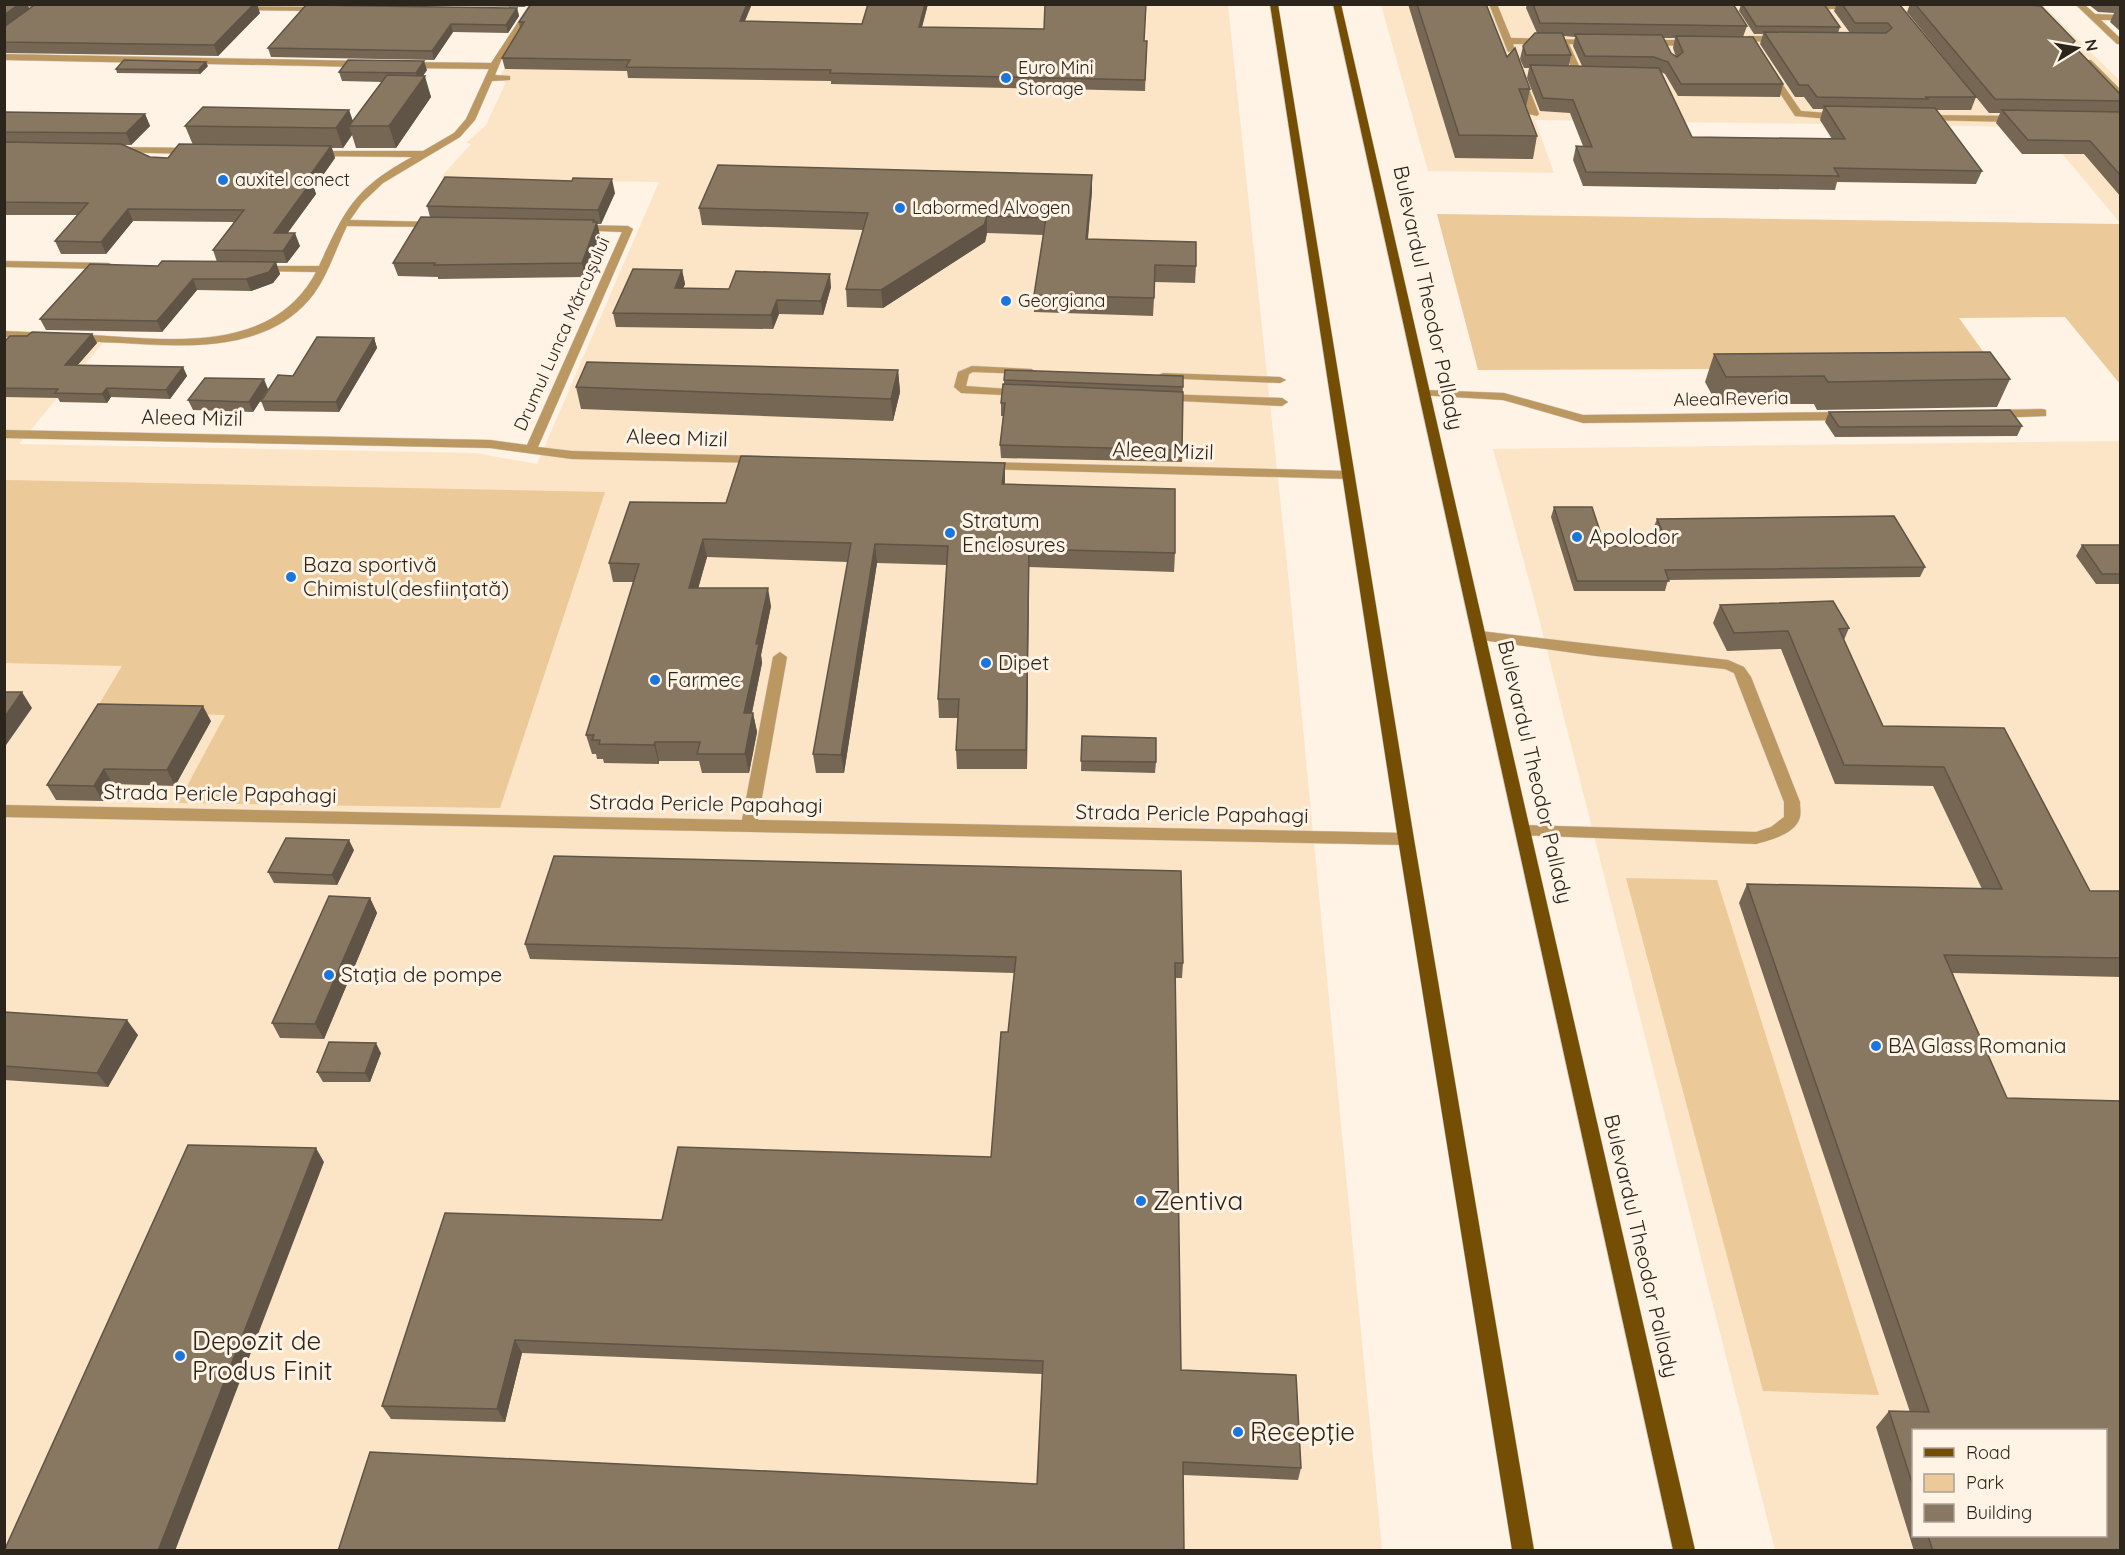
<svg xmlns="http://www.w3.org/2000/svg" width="2125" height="1555" font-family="Quicksand,sans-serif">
<rect width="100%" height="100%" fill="#fef3e5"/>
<path fill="#fbe5c6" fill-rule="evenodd" d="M544 5H1228L1290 593 1382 1550H5V339L103 343 19 444 476 453 537 464 659 182 443 179 441 177 471 144 466 143 486 125 505 84 501 74Z
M1381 5H2043L2120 81V223L2040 127 1535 120 1554 173 1428 171Z
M2120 441V1550H1775L1533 595 1493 449ZM1914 1430H2106V1536H1914Z"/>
<path fill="#ecc998" d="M1437 214 2120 224V384L2065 317 1959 318 1995 368 1478 370Z
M5 480 605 492 500 808 178 803 225 715 95 711 122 666 5 663Z
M1626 878 1717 880 1879 1395 1763 1391Z"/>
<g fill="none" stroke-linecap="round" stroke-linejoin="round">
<g stroke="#d8cec1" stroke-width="1">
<path id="minor" d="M4 4H55L56 6 52 8 4 7Z
M530 4H538L502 58 495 75 510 76V80L492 81 475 120 460 137 383 183 362 203 350 220 435 222 440 225 439 227 347 226C335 250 327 279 309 300 264 352 185 347 123 343 106 342 88 343 72 339V335L76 334C158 338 270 359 316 272L259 271 254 268 255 266H319C346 208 354 189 412 157L313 156 310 155V151H423L454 133 466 119 489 69 406 68 402 65 406 62 491 63Z
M1489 4H1497L1511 38 1595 40 1596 42 1592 45 1569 44 1581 70 1593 73 1589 76 1575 75 1561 44H1513L1515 50 1508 52Z
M2075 4H2084L2095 14 2120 15V20H2101L2120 38V44H2117Z
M1805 5H1856L1860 7 1856 9H1802L1801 7Z
M238 6 322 7 326 9 322 11 235 10V6Z
M1749 36H1783L1787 39 1783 42 1746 41 1745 39Z
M1646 40H1694L1698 43 1694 46 1643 45V41Z
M4 54 364 61 368 64 364 67 4 60Z
M2085 60H2091L2120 89V97L2117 96 2085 64Z
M1769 73H1775L1801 111 1840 114 1845 117 1840 120 1795 116 1768 75Z
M1522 78 1526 81 1539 114 1537 116 1529 114 1518 81Z
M1924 115 2017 116 2022 119 2017 122 1921 120 1919 118Z
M115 147 193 148 198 151 193 154 112 152 110 150Z
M579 225 628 226 633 229 538 447 572 451 759 456 765 460 763 463 572 459 490 448 4 438V430L490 440 527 445 622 232 575 230 574 228Z
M4 261 109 263 114 266 109 269 4 267Z
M4 331 49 333 55 336 49 339 4 337Z
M972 366 1032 369 1034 371 1028 374 973 372 969 374 966 386 1022 390 1028 393 1022 396 961 393 954 387 958 372Z
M1163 373 1280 377 1286 380 1280 383 1159 378 1157 376Z
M1424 390 1504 393 1583 415 1846 412 1852 416 1846 420 1583 423 1503 400 1420 395V391Z
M1163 394 1282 398 1288 402 1282 406 1159 400V396Z
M2042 409 2046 410V416L1993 418 1987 414 1993 410Z
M984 462 1349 471 1355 475 1349 479 980 469 978 466 980 463Z
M1480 631 1728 660 1744 667 1751 677 1800 802C1800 806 1801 813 1800 817 1796 834 1770 840 1756 844L1519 835 1516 831 1519 827 1524 825 1756 832 1771 827 1784 817V802L1734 673 1725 669 1596 656 1475 639 1473 636 1475 633Z
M780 652 787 657 758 820 1406 833 1411 835 1414 839 1411 843 1406 845 4 817V805L742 820 773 657Z"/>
</g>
<g stroke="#d8cec1" stroke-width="1">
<path id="major" d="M1270 4H1278L1414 839 1534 1550H1512L1398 839Z
M1333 4H1341L1695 1550H1673Z"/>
</g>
<use href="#minor" fill="#bb9762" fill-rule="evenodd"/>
<use href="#major" fill="#744e04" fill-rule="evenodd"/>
</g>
<path fill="#756754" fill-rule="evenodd" d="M4 4H27L29 9 260 13 218 56 4 53Z
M298 4H527L525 7Z
M868 4H928L922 27 1147 41 1145 91 831 84V81L628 78 627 71 505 69 502 58 520 29 519 22 746 21 862 24Z
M1408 4H1486L1507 57 1530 89 1526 107 1537 136 1533 159 1455 158Z
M1527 4 1747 26 1743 37 1783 84 1780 97 1678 96 1665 74 1661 72 1692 137 1832 139 1820 120 1823 109H1813L1804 97H1795L1760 44 1763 34H1754L1739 11 1741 4H1824L1840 27 1838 33H1850L1834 11 1837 4H1899L1976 97 1971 110H1936L1982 171 1976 184 1837 182 1835 190 1583 186 1573 160 1576 146H1583L1570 113 1540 111 1527 78 1529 68H1524L1520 59 1523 46 1537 33 1526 8ZM1564 36 1575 37 1573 46 1582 66H1569L1571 55ZM1663 38H1675L1673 48 1676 57 1671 53Z
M1910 4H2017L2075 41 2073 45 2121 95V197L2084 154H2022L1996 123 2000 113H1989L1907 12Z
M2088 4H2121V32L2110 22 2114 13 2098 12Z
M517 8 519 16 508 33 453 32 434 60 271 57 268 48Z
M208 66 200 74 117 73 116 69Z
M427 70 423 76 431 97 396 148H356L352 135 343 148H332L335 158 314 188 316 194 287 233 300 246 287 263H276L280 274 273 283 251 291 197 290 162 332 46 330 40 319 158 266 217 262 213 250 234 222 133 221 106 254H61L55 241 78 215H4V112L145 114 150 126 131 145H124L150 157 168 158 193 145 185 126 349 110 353 121 382 82 342 81 339 72Z
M1092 191 1088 239 1196 266 1195 283 1155 282 1153 316 1034 312V295L1043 235 987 233 985 242 883 308 847 307 846 289 863 230 702 225 699 208Z
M615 193 601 224H597L600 236 585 277 438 279V277L398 276 393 263 430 217 427 206Z
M682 270 685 284 683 288 729 289 831 287 823 315 779 314 773 329 616 327 613 313Z
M92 334 97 343 77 365 183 367 187 376 170 399 111 397 107 403 60 402 58 398 4 397V342L27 336Z
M374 338 377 348 339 412 265 411 261 401 293 376Z
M1714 354 2010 379 1997 407 1817 410 1814 404H1717L1705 382Z
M898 370 900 392 893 421 581 409 576 387Z
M1183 376 1182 462 1001 458 1000 445 1003 416H1001V403L1004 384V380Z
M268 389 253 412 193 410 188 400Z
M1829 412 2022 426 2017 436 1835 437 1825 422Z
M1005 484 1175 553 1174 572 1029 567 1027 769H957L956 750 958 718H939L938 699 947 565 877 563 844 773H816L813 754 848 562 707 557 698 588 771 606 761 655 762 663 752 713H753L757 732 749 773H702L699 761H659V764L604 763 603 759H597L596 754H592L586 735 634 582H613L609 563 726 503Z
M1554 507 1605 546H1661L1653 529 1657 519 1925 567 1920 577 1668 580 1665 591H1574L1551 517Z
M2082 545H2121V584H2096L2076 556Z
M1720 605 1849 628 1844 640 1883 726 2004 728 2090 891H2121V977L1953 973 2121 1551H1914L1876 1427 1889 1411 1910 1412 1739 903 1747 884 1982 889 1933 786 1835 784 1781 649 1727 651 1713 623ZM1914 1431 2106 1536H1914Z
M211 721 175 786 113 784 103 801 56 800 47 785Z
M1082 736 1156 762 1155 773 1081 771Z
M354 850 337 885 274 883 268 872Z
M554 856 1183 963 1182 978H1175L1181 1370 1301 1468 1298 1480 1183 1475 1037 1484 1042 1374 522 1353 505 1422 391 1419 382 1406 662 1220 991 1157 1008 1032 1014 973 530 959 525 944Z
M370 898 377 913 324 1039 280 1038 272 1023Z
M4 1012 138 1035 108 1087 4 1080Z
M381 1053 370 1082H323L317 1072Z"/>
<path fill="#5f5445" d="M19 4H27L30 10 4 30V15Z
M254 4H257L260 13 218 56 214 45Z
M747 4H752L741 31 740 21Z
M925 4H928L919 38V27Z
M517 8 519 16 508 33 506 25Z
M451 24 453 32 434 60 432 51Z
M424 61 427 70 418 82 416 73Z
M206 62 208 66 200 74 198 70Z
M425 76 431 97 396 148 389 126Z
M349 110 354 126H349L352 135 343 148 336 128Z
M145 114 150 126 131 145 126 133Z
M331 146 335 158 314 188 316 194 279 245 274 233 306 181Z
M1092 175V191L1086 256V239Z
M612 179 615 193 601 224 598 210Z
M128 209 133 221 106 254 101 242Z
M987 216V233L985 242 883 308 881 290Z
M594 220 595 226 597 222 600 236 585 277 582 263Z
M295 233 300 246 287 263 283 251Z
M276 262 280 274 273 283 251 291 246 279Z
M682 270 685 284 678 301 675 288Z
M830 274 831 287 823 315 821 301Z
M193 279 197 290 162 332 157 321Z
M777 300 779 314 773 329 771 315Z
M92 334 97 343 70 374 65 365Z
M374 338 377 348 339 412 336 402Z
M183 367 187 376 170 399 166 390Z
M898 370 900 392 893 421 891 399Z
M264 379 268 389 253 412 249 402Z
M107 388 111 397 107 403 102 394Z
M1005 463V482L1003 502 1002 484Z
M703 539 707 557 693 607 689 588Z
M875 544 877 563 844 773 841 755Z
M1029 549V567L1027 769 1026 750Z
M768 588 771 606 761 655 762 663 748 731 744 713 756 644Z
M22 692 32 708 4 748V718Z
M203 706 211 721 175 786 167 770Z
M753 713 757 732 749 773 745 754Z
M655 742 659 761V764L654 745Z
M104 769 113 784 103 801 94 786Z
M349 840 354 850 337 885 332 875Z
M370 898 377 913 324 1039 315 1024Z
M127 1020 138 1035 108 1087 97 1073Z
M376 1043 381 1053 370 1082 365 1073Z
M316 1148 324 1162 175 1551H158Z
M515 1340 522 1353 505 1422 497 1409Z"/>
<path fill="#887862" stroke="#5f5445" stroke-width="1.5" d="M4 4H19L4 15Z
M36 4H254L214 45 4 42V27Z
M531 4H747L740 21 862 24 868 4H925L919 27 1044 29 1045 4H1146L1144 41H1147L1145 80 830 73 831 70 626 67 630 60 502 58 524 22H519Z
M1417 4H1486L1507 57 1515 48 1530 89H1519L1537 136 1459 135Z
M1533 4H1733L1747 26 1540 23Z
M1742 4H1824L1840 27 1756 26Z
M1842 4H1899L1976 97H1926L1928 99 1817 97 1808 85H1799L1764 32 1886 33 1892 28 1888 23H1855Z
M1915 4H2017L2041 6 2075 41 2072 44 2121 95V101L1995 99Z
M306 5 517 8 506 25 451 24 432 51 268 48Z
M1535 33H1562L1571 55H1526L1523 46Z
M1575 34 1662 35 1671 53 1677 57 1683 52 1676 36 1753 37 1783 84H1681L1668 62 1654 57 1585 56Z
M124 60 206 62 198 70 116 69Z
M348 60 424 61 416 73 339 72Z
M1530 65 1659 68 1692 137 1845 139 1824 106 1935 108 1982 171 1834 168 1839 176 1586 172 1576 146 1592 147 1573 100 1543 98Z
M387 75 425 76 389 126H349Z
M203 107 349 110 336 128 185 126Z
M2002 110 2121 112V176L2090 141 2028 140Z
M4 112 145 114 126 133 4 132Z
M4 142 121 144 150 157 168 158 179 144 331 146 306 181H312L274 233H295L283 251 213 250 244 210 128 209 101 242 55 241 88 203 4 202Z
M718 165 1092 175 1086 239 1196 242V266L1155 265 1154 298 1034 295 1046 218 987 216 984 225 881 290 846 289 868 213 699 208Z
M445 177 572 181 573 178 612 179 598 210 427 206Z
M421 217 594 220 593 222H597L582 263 434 265 435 263H393Z
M162 261 276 262 269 272 246 279H193L157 321 40 319 90 264 158 266Z
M633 269 682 270 675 288 729 289 736 271 830 274 821 301 777 300 771 315 613 313Z
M32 332 92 334 65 365 183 367 166 390 107 388 102 394 55 393 58 389 4 388V342L10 336H27Z
M317 337 374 338 336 402 261 401 278 375 293 376Z
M1990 352 2010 379 1828 382 1824 376 1726 377 1714 354Z
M587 362 898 370 891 399 576 387Z
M1005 370 1183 376V387L1004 380Z
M205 378 264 379 249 402 188 400Z
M1003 384 1183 392 1182 450 1000 445 1005 403H1001Z
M2010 410 2022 426 1839 427 1829 412Z
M741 456 1005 463 1002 484 1175 489V553L1029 549 1026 750H956L959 699H938L948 546 875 544 841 755 813 754 851 543 703 539 689 588H768L756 644H759L744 713H753L745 754H697L700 742H655L654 745 599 744 600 740H592L594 735H586L639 564 609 563 630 502 726 503Z
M1554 507H1592L1605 546H1669L1657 519 1894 516 1925 567 1665 570 1669 581H1577Z
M2082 545H2121V574H2102Z
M1833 601 1849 628 1839 629 1883 726 2004 728 2090 891H2121V958L1944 955 2007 1098 2121 1101V1551H1933L1928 1536H2106V1431H1914V1489L1889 1411 1929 1412 1747 884 2002 889 1944 767 1844 765 1788 631 1734 633 1720 605Z
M4 692H22L4 718Z
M98 704 203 706 167 770 104 769 94 786 47 785Z
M1082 736 1156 738V762L1081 761Z
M286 838 349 840 332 875 268 872Z
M554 856 1181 871 1183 963H1175L1181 1370 1296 1375 1301 1468 1183 1462 1184 1551H338L370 1452 1037 1484 1043 1361 515 1340 497 1409 382 1406 445 1213 662 1220 678 1147 991 1157 1001 1032H1008L1016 957 525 944Z
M329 896 370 898 315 1024 272 1023Z
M4 1012 127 1020 97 1073 4 1066Z
M329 1042 376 1043 365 1073 317 1072Z
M188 1145 316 1148 158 1551H4Z"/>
<g fill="#1a76df" stroke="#fef3e5" stroke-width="2">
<circle cx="1006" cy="78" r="6"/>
<circle cx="223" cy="180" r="6"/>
<circle cx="900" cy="208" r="6"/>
<circle cx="1006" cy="301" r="6"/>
<circle cx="950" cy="533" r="6"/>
<circle cx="1577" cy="537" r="6"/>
<circle cx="291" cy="577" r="6"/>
<circle cx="986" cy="663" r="6"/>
<circle cx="655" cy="680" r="6"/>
<circle cx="329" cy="975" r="6"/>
<circle cx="1876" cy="1046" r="6"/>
<circle cx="1141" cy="1201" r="6"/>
<circle cx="180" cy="1356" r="6"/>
<circle cx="1238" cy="1432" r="6"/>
</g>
<g text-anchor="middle" stroke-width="6" stroke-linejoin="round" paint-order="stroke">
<g font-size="18" fill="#2c251c" stroke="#fef3e5" text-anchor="start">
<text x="1018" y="74">Euro Mini<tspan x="1018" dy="21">Storage</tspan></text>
<text x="235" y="186">auxitel conect</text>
<text x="912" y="214">Labormed Alvogen</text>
<text x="1018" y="307">Georgiana</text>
</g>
<g font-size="18" fill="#2c251c" stroke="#fef3e5">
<text transform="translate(562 334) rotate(-66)" y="6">Drumul Lunca Mărcușului</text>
<text transform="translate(1731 399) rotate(-1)" y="6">Aleea Reveria</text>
</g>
<g font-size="21" fill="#2c251c" stroke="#fef3e5">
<text transform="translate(1428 298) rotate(78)" y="7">Bulevardul Theodor Pallady</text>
<text transform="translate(192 418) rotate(1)" y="7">Aleea Mizil</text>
<text transform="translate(677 438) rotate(2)" y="7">Aleea Mizil</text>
<text transform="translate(1163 451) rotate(2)" y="7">Aleea Mizil</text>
<text transform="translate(1535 772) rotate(77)" y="7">Bulevardul Theodor Pallady</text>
<text transform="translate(220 794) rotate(1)" y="7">Strada Pericle Papahagi</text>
<text transform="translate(706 804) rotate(1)" y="7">Strada Pericle Papahagi</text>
<text transform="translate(1192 814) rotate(1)" y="7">Strada Pericle Papahagi</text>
<text transform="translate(1641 1246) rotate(77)" y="7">Bulevardul Theodor Pallady</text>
</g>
<g font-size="21" fill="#2c251c" stroke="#fef3e5" text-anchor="start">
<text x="962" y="528">Stratum<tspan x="962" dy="24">Enclosures</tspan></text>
<text x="1589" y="544">Apolodor</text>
<text x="303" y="572">Baza sportivă<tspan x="303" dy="24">Chimistul(desființată)</tspan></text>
<text x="998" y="670">Dipet</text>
<text x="667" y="687">Farmec</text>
<text x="341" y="982">Staţia de pompe</text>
<text x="1888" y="1053">BA Glass Romania</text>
</g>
<g font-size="26" fill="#2c251c" stroke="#fef3e5" text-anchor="start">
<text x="1153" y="1210">Zentiva</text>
<text x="192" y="1350">Depozit de<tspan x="192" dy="30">Produs Finit</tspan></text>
<text x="1250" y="1441">Recepţie</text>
</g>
</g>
<rect width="2125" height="1555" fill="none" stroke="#2c251c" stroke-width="12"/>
<rect x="1912" y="1429" width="195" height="108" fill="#fef3e5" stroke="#aaa195" stroke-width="1.5"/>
<rect x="1924" y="1448" width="30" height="9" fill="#744e04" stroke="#aaa195" stroke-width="1.5"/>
<text x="1966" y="1459" font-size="18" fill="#2c251c">Road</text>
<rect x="1924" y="1474" width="30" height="18" fill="#ecc998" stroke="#aaa195" stroke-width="1.5"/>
<text x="1966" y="1489" font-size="18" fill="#2c251c">Park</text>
<rect x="1924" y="1504" width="30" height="18" fill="#887862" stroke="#aaa195" stroke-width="1.5"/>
<text x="1966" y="1519" font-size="18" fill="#2c251c">Building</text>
<g transform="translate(2077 48) rotate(79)" stroke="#fef3e5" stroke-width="4.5" paint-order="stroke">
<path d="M0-4.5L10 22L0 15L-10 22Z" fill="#2c251c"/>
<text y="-9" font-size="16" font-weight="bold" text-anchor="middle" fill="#2c251c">N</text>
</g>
</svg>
